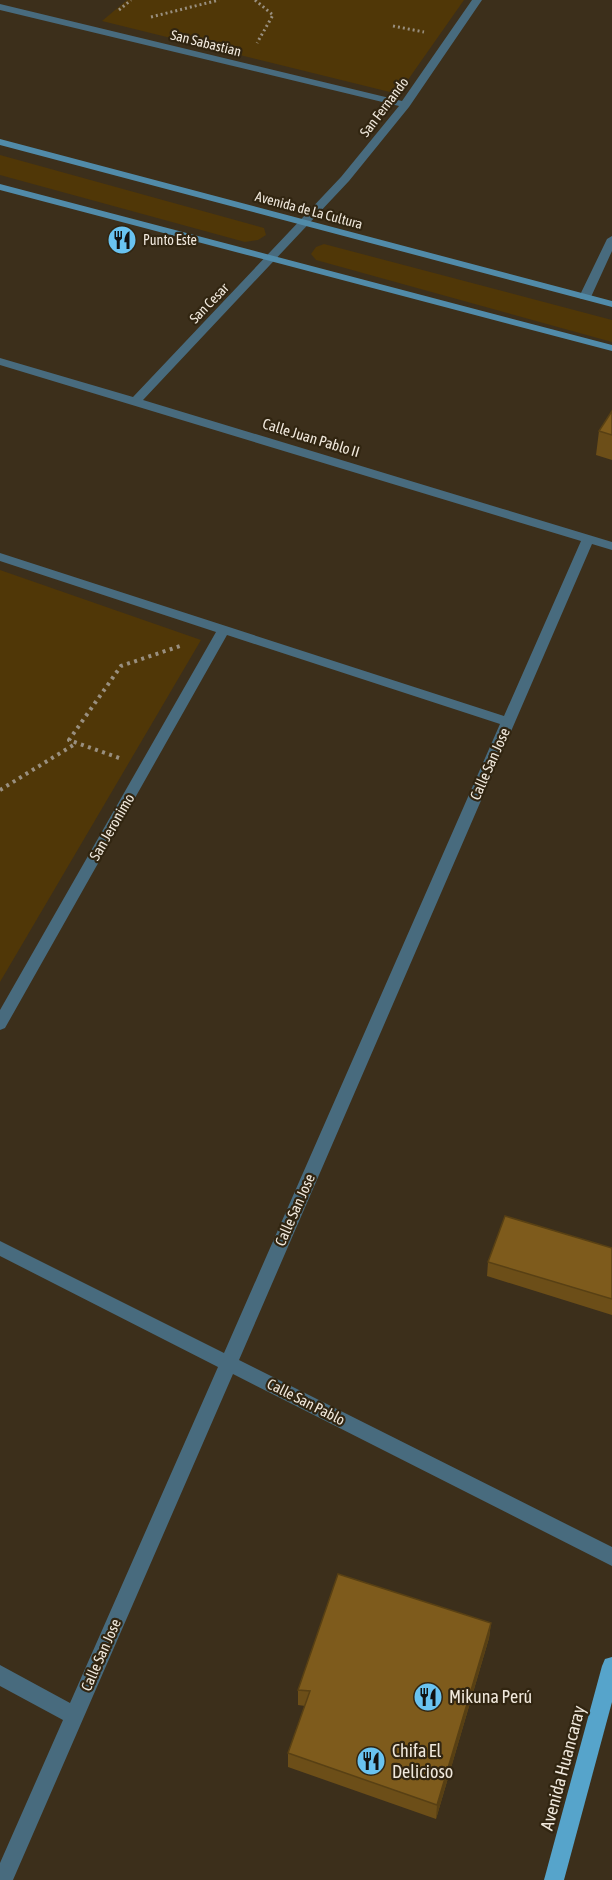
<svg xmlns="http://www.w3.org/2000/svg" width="612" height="1880" font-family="'Asap Condensed',sans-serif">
<rect width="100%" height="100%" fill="#3c2f1b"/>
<path fill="#503707" d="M127 0H464L398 94 102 21Z
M0 155 264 228 266 235 258 240 245 242 0 175Z
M324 244 612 320V342L316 260 311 254 316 247Z
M0 570 201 640 0 982Z"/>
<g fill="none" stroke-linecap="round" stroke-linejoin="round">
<path stroke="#998f7f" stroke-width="3" stroke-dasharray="2 3" stroke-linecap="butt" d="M255 0 273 15 257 43
M119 10 131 0
M151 17 219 0
M393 26 424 32"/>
<path stroke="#998f7f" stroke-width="4" stroke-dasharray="3 4.5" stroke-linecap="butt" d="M119 758 69 740 121 666 183 645
M0 790 75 744"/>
<path fill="#486b7e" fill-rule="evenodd" d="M472 0H482L409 107 349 181 143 400 612 542V550L592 544 239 1360 612 1547V1566L233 1374 13 1880H0V1863L63 1720 0 1686V1665L70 1703 218 1367 0 1256V1241L224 1353 500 724 227 635 5 1028 0 1030V1010L216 632 0 561V553L504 716 581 541 0 365V358L133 397 341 177 399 106 0 10V4L402 101Z
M612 236V251L591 297 589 299H581L579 297 607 239Z"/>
<path fill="#518ba9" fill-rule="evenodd" d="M0 139 612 301V307L0 145Z
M0 184 612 345V351L0 190Z"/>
<path fill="#56a4cb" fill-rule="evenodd" d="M612 1657V1702L564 1880H544L602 1666 605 1659Z"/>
</g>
<path fill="#6c4e18" d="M612 411V460L596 455 599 431Z
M612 1248V1315L487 1276 488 1262Z
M491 1623 489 1638 436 1819 288 1767V1753L305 1706 298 1705V1690Z"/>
<path fill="#584014" d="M491 1623 489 1638 436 1819 437 1805Z"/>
<path fill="#7e5b1c" stroke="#584014" stroke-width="1.5" d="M612 411V435L599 431Z
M505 1216 612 1248V1299L488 1262Z
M338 1574 491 1623 437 1805 288 1753 310 1691 298 1690Z"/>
<defs>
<g id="restaurant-disc" transform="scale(1.5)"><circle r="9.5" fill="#69c3f1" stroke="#312511"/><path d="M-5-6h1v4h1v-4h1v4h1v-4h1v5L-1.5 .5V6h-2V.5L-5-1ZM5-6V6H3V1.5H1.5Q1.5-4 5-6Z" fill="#111"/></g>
</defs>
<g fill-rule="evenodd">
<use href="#restaurant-disc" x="122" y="240"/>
<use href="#restaurant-disc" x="428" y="1697"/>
<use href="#restaurant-disc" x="371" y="1761"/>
</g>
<g text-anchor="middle" stroke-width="4.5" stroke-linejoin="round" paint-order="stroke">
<g font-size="14" fill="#f0e8dc" stroke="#312511">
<text transform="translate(206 43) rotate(14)" y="5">San Sabastian</text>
<text transform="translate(384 107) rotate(-53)" y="5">San Fernando</text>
<text transform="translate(309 210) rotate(15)" y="5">Avenida de La Cultura</text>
<text transform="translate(209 303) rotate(-46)" y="5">San Cesar</text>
</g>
<g font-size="14" fill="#f0e8dc" stroke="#312511" text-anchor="start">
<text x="143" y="245">Punto Este</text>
</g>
<g font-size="15" fill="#f0e8dc" stroke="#312511">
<text transform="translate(311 438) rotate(17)" y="5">Calle Juan Pablo II</text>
<text transform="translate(490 764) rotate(-66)" y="5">Calle San Jose</text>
<text transform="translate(112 827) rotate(-60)" y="5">San Jeronimo</text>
<text transform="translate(295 1210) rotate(-66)" y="5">Calle San Jose</text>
<text transform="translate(306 1402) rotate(27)" y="5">Calle San Pablo</text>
<text transform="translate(101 1655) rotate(-66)" y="5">Calle San Jose</text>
</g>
<g font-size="18" fill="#f0e8dc" stroke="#312511" text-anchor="start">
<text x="449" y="1703">Mikuna Perú</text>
<text x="392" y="1757">Chifa El<tspan x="392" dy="21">Delicioso</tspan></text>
</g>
<g font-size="18" fill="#f0e8dc" stroke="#312511">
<text transform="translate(563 1768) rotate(-75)" y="6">Avenida Huancaray</text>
</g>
</g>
</svg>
